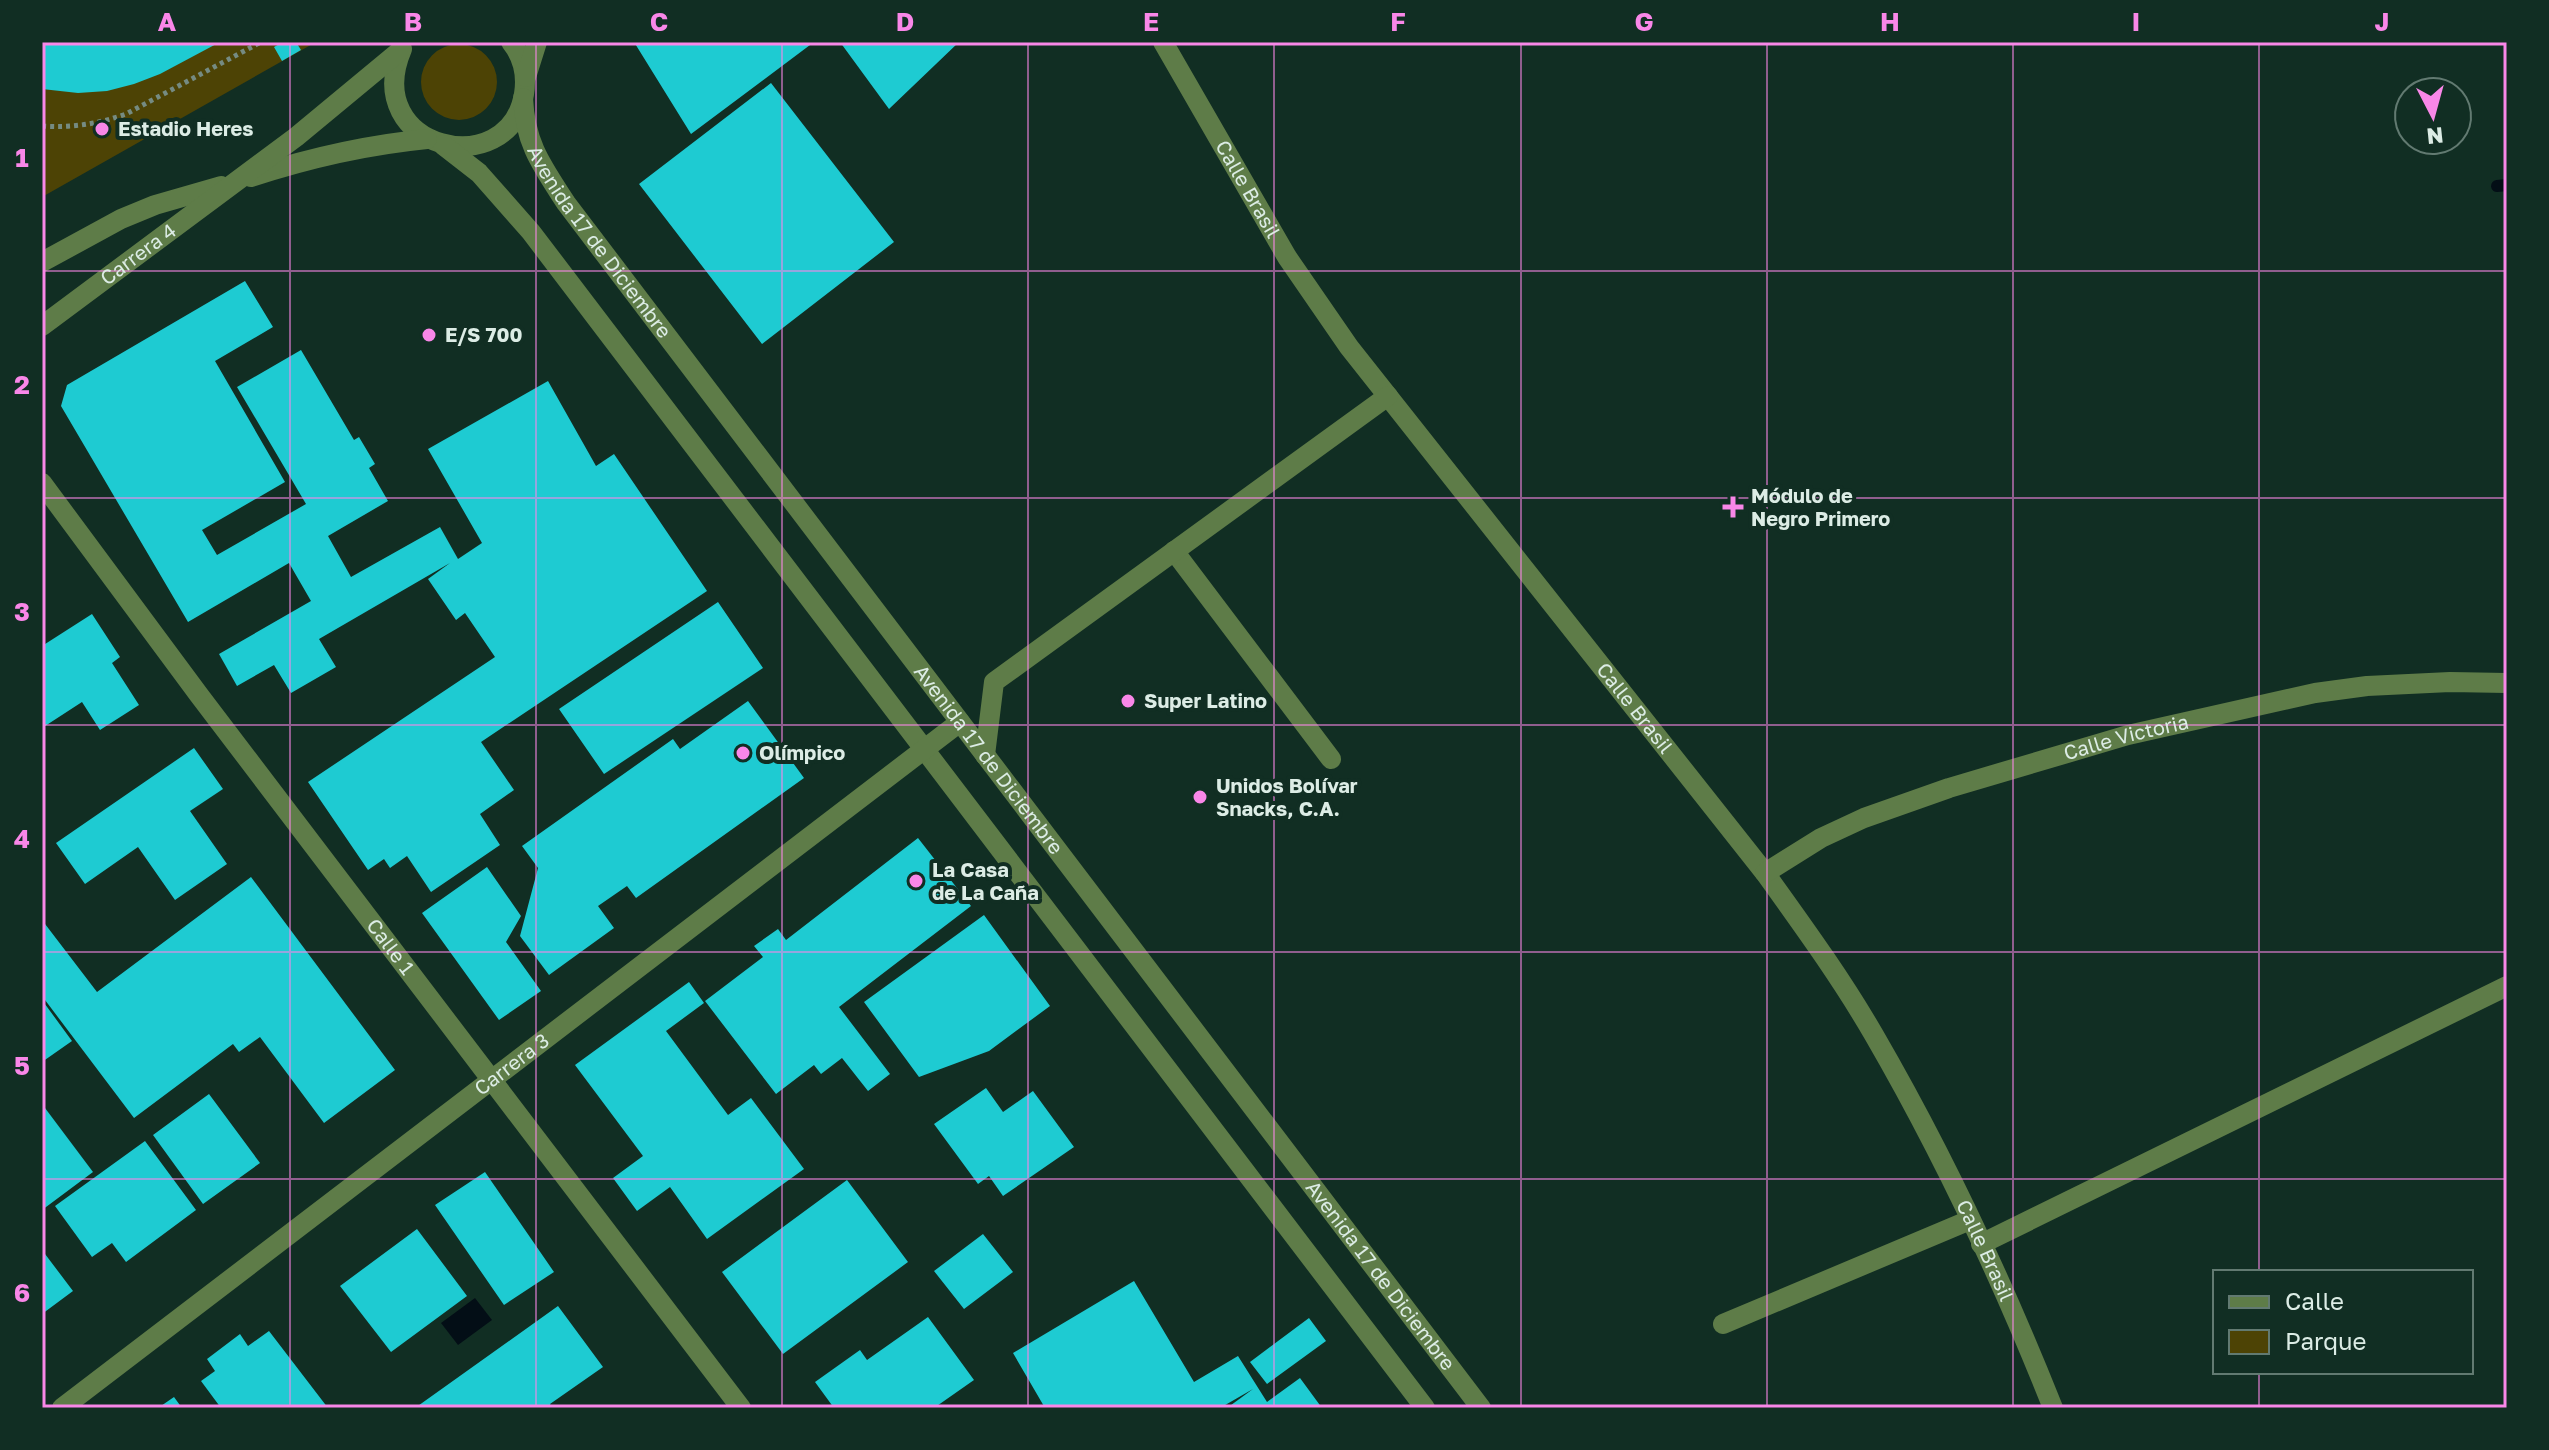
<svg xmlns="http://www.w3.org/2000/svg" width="2549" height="1450" font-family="'Golos Text',sans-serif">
<rect width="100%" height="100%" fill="#112e23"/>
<path fill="#4d4305" d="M42 42H316L42 197Z
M421 82a38 38 0 1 1 76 0a38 38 0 1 1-76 0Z"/>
<path fill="#030e16" d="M475 1298 492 1320 458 1345 441 1323Z"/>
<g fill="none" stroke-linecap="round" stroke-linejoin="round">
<path stroke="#030e16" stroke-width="12" d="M2497 186 2507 185"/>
</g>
<path fill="#1ecbd2" d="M42 42H220L160 74 134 84 107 91 78 93 42 89Z
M283 42H296L301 50 282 61 274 47Z
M634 42H814L691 134Z
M840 42H959L889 109Z
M771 83 894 242 762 344 639 184Z
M245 281 273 327 215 361 285 482 202 530 217 555 306 504 237 387 301 350 354 440 359 437 375 464 369 468 388 501 328 536 351 577 440 527 458 559 482 543 428 449 548 381 596 466 614 454 707 591 481 742 514 790 480 814 500 845 431 892 407 856 390 868 384 859 368 870 308 782 495 657 465 613 456 620 428 579 450 563 319 639 336 667 291 693 274 665 237 686 219 654 311 601 289 563 188 622 61 406 67 385Z
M718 602 763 668 604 774 559 709Z
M92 614 120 657 112 663 139 705 100 730 82 702 42 728V646Z
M748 701 804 778 636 898 627 886 598 906 614 928 549 975 520 936 538 868 522 846 673 739 680 749Z
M194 748 223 789 190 811 227 864 175 900 138 847 85 884 56 843Z
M918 838 971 906 839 1007 890 1074 868 1091 842 1058 821 1074 814 1065 776 1094 705 1001 763 957 754 946 778 929 786 940Z
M487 867 521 916 506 942 541 991 499 1020 422 913Z
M251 877 395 1070 324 1123 260 1037 239 1052 233 1044 134 1118 42 996V920L97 992Z
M984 915 1050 1006 989 1051 919 1077 864 1002Z
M689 982 704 1003 666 1031 728 1115 751 1098 804 1169 707 1239 670 1187 637 1211 613 1178 643 1156 575 1065Z
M42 1000 72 1041 42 1062Z
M986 1088 1003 1112 1033 1091 1074 1147 1003 1196 989 1176 978 1184 934 1124Z
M209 1094 260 1163 203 1204 153 1135Z
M42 1104 93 1172 42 1210Z
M145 1141 196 1210 126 1262 112 1243 92 1257 55 1206Z
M485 1172 554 1272 504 1305 435 1205Z
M847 1180 908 1262 783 1354 722 1272Z
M417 1229 467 1296 391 1352 340 1286Z
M983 1234 1013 1272 964 1309 934 1271Z
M42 1250 73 1291 42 1314Z
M1134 1281 1194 1382 1238 1356 1267 1402 1300 1378 1322 1408H1227L1253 1389 1220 1408H1045L1013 1353Z
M558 1306 603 1367 550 1404 552 1408H415Z
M928 1317 974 1380 934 1408H834L815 1382 860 1350 867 1360Z
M1309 1318 1326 1341 1267 1384 1250 1362Z
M269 1331 328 1408H221L201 1381 215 1371 207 1359 240 1334 248 1346Z
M174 1397 182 1408H158Z"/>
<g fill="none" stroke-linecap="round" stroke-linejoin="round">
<path stroke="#758b82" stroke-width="5" stroke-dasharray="4 4" stroke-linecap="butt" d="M42 126C72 128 98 124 126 114L261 42"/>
<g stroke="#5e7c48" stroke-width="20">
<path id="s1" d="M1163 42 1287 257 1349 347 1765 873C1803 926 1841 978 1874 1035 1943 1154 2002 1280 2053 1408"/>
<path d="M402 49C359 150 509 184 524 94 527 75 523 57 511 42"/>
<path d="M526 77 537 42"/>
<path id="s2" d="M523 98C525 144 542 166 566 203L1481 1408"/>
<path d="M443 145 479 173 531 232 1425 1408"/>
<path d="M251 177C309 158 366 145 427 139"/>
<path d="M42 262 121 219 155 205 221 186"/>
<path id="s3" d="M42 326 296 137 401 50"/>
<path id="s4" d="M42 483 199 695 741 1408"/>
<path d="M1174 551 1331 759"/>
<path d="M985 755 994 682 1388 396"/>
<path id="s5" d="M1765 873 1821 838 1864 818 1949 788 2128 735 2315 693 2367 686 2450 682 2507 683"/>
<path d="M1981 1244 2507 986"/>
<path d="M1723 1324 1970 1220"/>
<path id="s6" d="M62 1408 960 722"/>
</g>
</g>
<path fill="none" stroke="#f987e8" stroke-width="2" stroke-opacity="0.55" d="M290 42V1408M536 42V1408M782 42V1408M1028 42V1408M1274 42V1408M1521 42V1408M1767 42V1408M2013 42V1408M2259 42V1272M42 271H2507M42 498H2507M42 725H2507M42 952H2507M42 1179H2507M2259 1372V1408"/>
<g fill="#f987e8" stroke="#112e23" stroke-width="3">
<circle cx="102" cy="129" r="8"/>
<circle cx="429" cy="335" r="8"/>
<path d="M1729 495h8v8h8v8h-8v8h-8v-8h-8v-8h8z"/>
<circle cx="1128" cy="701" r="8"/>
<circle cx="743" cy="753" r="8"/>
<circle cx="1200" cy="797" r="8"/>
<circle cx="916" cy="881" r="8"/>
</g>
<g text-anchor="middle" stroke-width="8" stroke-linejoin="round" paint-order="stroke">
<g font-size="20" font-weight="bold" fill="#dcece5" stroke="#112e23" text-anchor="start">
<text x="118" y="136">Estadio Heres</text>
<text x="445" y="342">E/S 700</text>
<text x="1751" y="503">Módulo de<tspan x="1751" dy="23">Negro Primero</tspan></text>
<text x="1144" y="708">Super Latino</text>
<text x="759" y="760">Olímpico</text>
<text x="1216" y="793">Unidos Bolívar<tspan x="1216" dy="23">Snacks, C.A.</tspan></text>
<text x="932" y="877">La Casa<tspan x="932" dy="23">de La Caña</tspan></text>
</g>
<g font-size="20" fill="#dcece5" stroke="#112e23">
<text dy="7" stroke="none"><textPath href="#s1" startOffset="170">Calle Brasil</textPath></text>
<text dy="7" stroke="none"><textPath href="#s2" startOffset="166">Avenida 17 de Diciembre</textPath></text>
<text dy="7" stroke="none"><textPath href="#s3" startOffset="120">Carrera 4</textPath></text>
<text dy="7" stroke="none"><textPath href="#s1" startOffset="818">Calle Brasil</textPath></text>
<text dy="7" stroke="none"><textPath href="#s5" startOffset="388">Calle Victoria</textPath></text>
<text dy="7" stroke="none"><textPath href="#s2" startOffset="814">Avenida 17 de Diciembre</textPath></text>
<text dy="7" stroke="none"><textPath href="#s4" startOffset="580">Calle 1</textPath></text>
<text dy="7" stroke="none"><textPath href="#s6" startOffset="566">Carrera 3</textPath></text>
<text dy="7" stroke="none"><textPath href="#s1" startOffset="1466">Calle Brasil</textPath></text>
<text dy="7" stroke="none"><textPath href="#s2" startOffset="1462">Avenida 17 de Diciembre</textPath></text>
</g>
</g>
<rect width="2549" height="1450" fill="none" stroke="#112e23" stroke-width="88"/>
<rect x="2213" y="1270" width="260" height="104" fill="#112e23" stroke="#627a71" stroke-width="2"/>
<rect x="2229" y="1296" width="40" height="12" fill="#5e7c48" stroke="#627a71" stroke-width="2"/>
<text x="2285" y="1310" font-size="24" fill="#dcece5">Calle</text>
<rect x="2229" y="1330" width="40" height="24" fill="#4d4305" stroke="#627a71" stroke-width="2"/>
<text x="2285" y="1350" font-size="24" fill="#dcece5">Parque</text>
<g transform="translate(2433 116) rotate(174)"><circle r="38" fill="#112e23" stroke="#627a71" stroke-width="2"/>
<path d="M0-6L14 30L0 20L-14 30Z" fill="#f987e8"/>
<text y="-12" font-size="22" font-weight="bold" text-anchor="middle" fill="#dcece5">N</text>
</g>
<rect x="44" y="44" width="2461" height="1362" fill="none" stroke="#f987e8" stroke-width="3"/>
<g font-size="26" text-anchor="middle" font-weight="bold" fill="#f987e8">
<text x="167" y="31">A</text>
<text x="413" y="31">B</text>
<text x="659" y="31">C</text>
<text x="905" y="31">D</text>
<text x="1151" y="31">E</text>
<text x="1398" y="31">F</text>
<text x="1644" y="31">G</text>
<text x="1890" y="31">H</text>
<text x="2136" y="31">I</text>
<text x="2382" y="31">J</text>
<text x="22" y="167">1</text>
<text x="22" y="394">2</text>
<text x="22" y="621">3</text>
<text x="22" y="848">4</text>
<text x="22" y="1075">5</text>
<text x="22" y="1302">6</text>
</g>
</svg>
